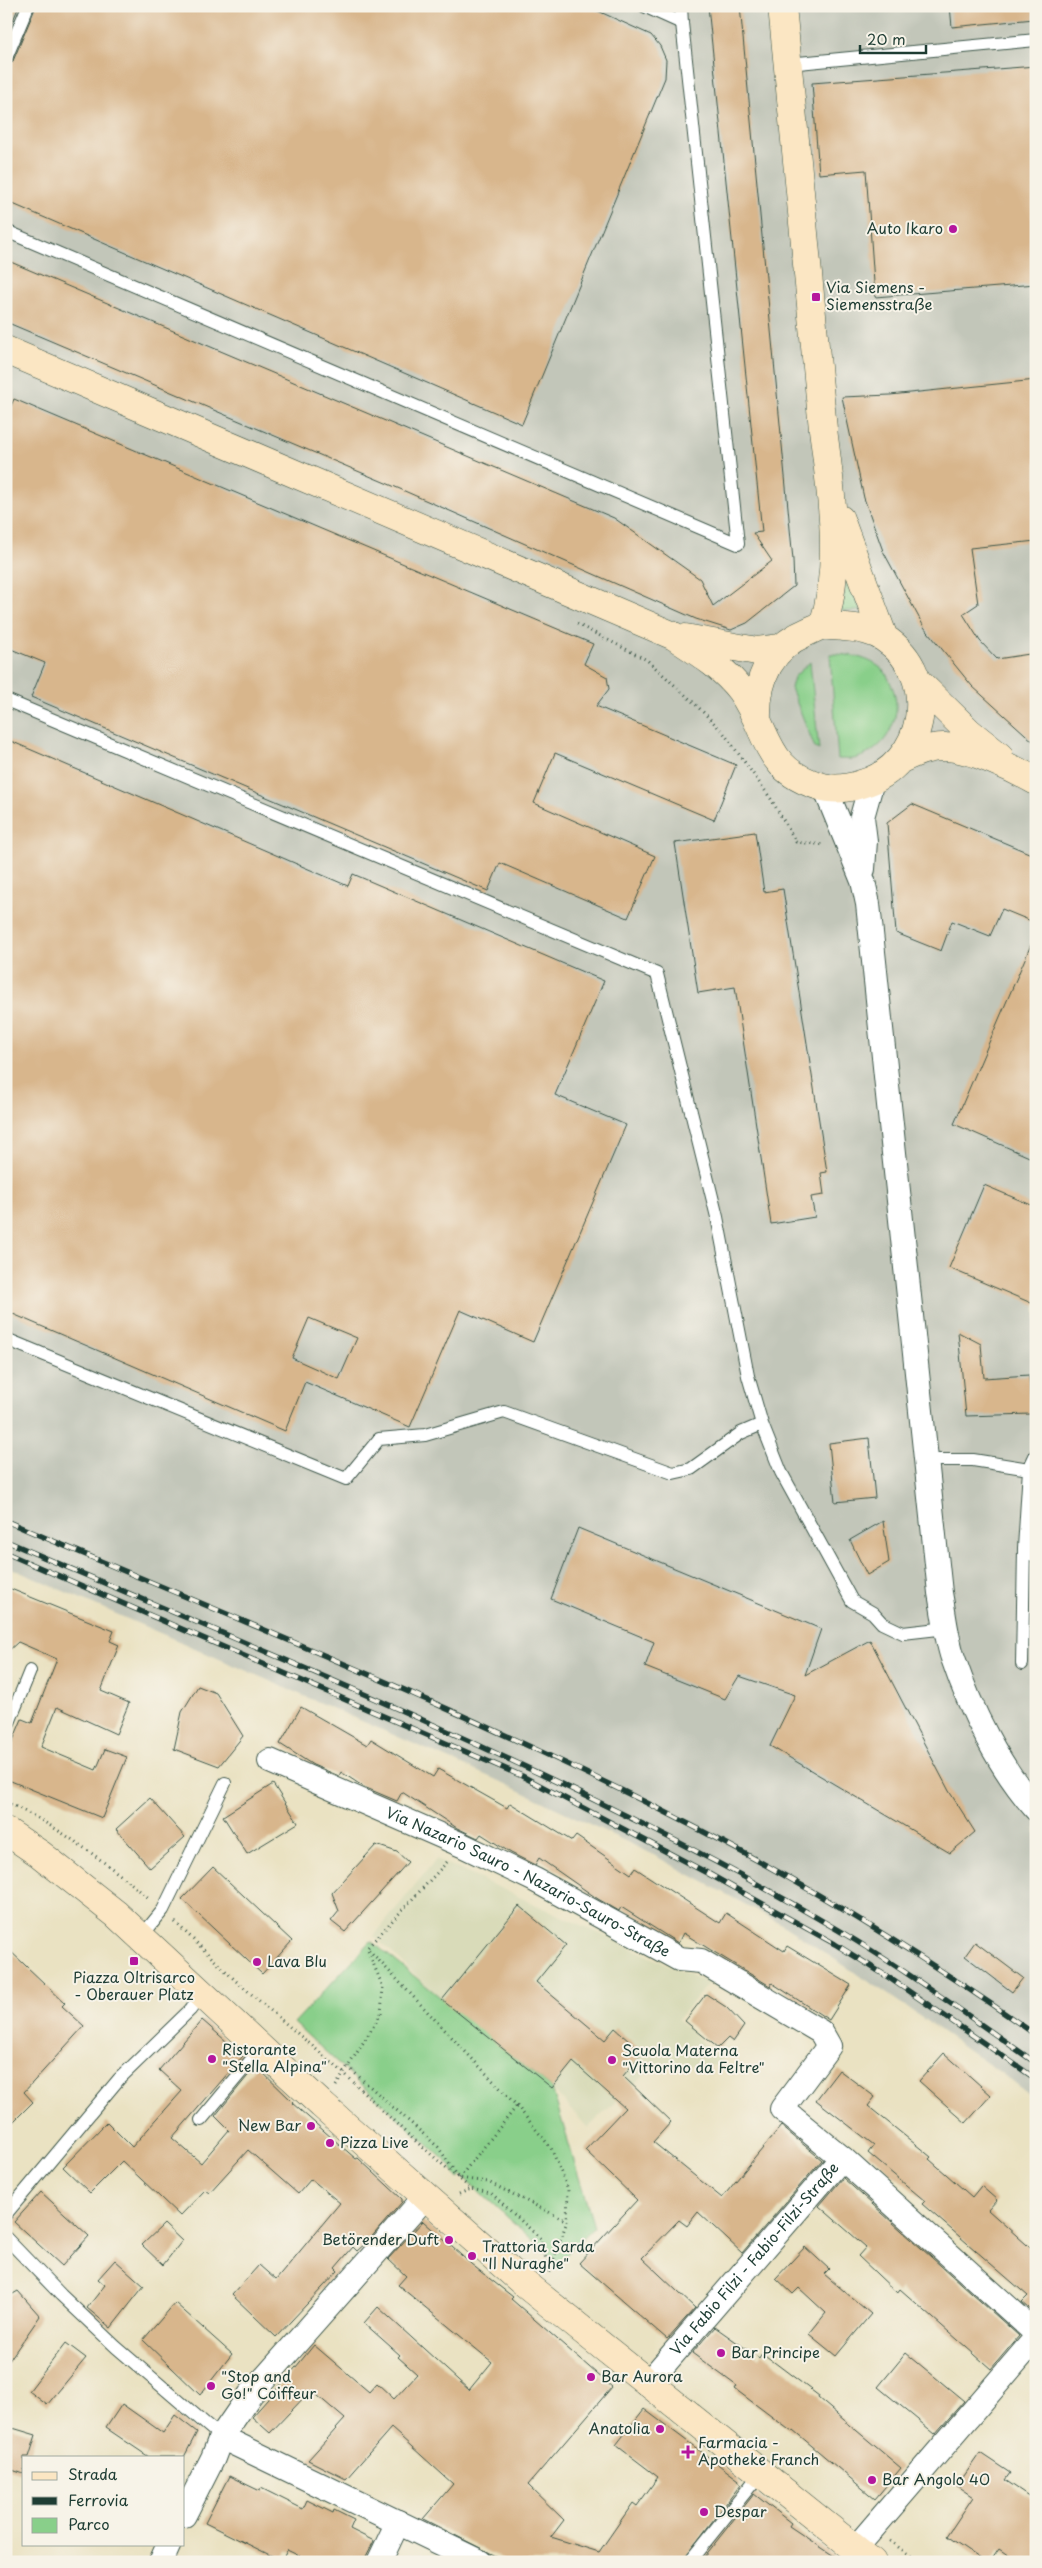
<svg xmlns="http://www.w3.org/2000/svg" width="1042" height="2568" font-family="'Playpen Sans',sans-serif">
<rect width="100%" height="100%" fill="#f7f3e8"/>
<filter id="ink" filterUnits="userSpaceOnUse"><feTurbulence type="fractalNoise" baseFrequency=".02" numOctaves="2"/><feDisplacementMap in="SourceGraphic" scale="10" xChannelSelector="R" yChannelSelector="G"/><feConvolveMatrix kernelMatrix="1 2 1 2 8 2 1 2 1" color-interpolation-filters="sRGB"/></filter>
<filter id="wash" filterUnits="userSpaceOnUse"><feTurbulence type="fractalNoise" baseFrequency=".0096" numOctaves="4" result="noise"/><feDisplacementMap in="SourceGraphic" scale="20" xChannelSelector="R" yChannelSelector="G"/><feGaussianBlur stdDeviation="1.12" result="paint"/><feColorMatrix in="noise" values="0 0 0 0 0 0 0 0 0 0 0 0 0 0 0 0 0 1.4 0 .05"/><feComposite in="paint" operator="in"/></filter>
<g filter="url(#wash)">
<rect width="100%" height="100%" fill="#eae2c2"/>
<path fill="#d9dbb9" d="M436 1859 708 1983 678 2020 727 2065 652 2067 588 2128 552 2088 442 2000 374 1936Z"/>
<path fill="#c2c6b9" d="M6 6H1036V2100L1001 2073 886 1993 778 1922 648 1852 506 1784 6 1566Z"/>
<path fill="#89cf8a" stroke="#54865f" d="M847 578 861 611H841Z
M830 654C848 654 870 657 884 671 887 674 889 680 891 684 905 713 889 749 857 758 852 760 844 759 838 759Z
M810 662 819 750 815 748 791 688 794 677Z
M371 1941 552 2088 594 2227 558 2263 461 2175 459 2178 450 2165 294 2023Z"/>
<g id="blocks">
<path fill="#d8b68c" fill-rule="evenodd" d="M6 6H19L6 37Z
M36 6H587L651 35 660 46 666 60 665 78 522 424 6 201V66L13 61Z
M708 6H740L793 560 794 586 747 623 731 630 696 619 400 489 6 322V260L614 518 700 579 713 606 772 561 753 533 762 532Z
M950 6H1033L1034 19 952 27Z
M1036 66V284L875 297 866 170 819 174 812 83Z
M1036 380V541L970 548 978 604 963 614 980 641 997 659 1036 653V744L972 686 924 627 883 551 864 498 842 397 890 395Z
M14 399 593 644 584 664 607 677 609 689 596 706 736 765 714 820 555 753 534 803 655 856 628 918 500 863 488 891 31 697 45 663 6 647V417Z
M6 739 348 886 353 874 604 981 555 1095 626 1125 533 1342 460 1310 410 1427 305 1382 285 1431 6 1311ZM309 1318 357 1338 339 1379 292 1358Z
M912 804 1036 856V923L1002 909 990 936 952 921 941 951 896 933 887 823Z
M755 832 764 892 783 889 827 1172 821 1173 824 1195 811 1197 815 1217 771 1224 735 987 698 993 675 843Z
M1036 933V1160L954 1124Z
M984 1185 1036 1207V1305L949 1268Z
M958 1332 981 1344 984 1378 1029 1375 1031 1414 966 1416Z
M869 1438 875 1498 835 1502 829 1443Z
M883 1521 889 1562 867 1575 850 1540Z
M578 1528 821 1629 805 1675 870 1640 949 1791 975 1832 950 1853 770 1746 795 1695 739 1676 725 1699 645 1667 654 1642 551 1599Z
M6 1587 114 1631 110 1641 119 1645 101 1691 129 1703 116 1734 57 1707 41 1747 96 1770 105 1749 127 1757 102 1818 6 1779V1757L22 1719 32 1723 57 1659 18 1642 6 1653Z
M198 1686 216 1693 243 1736 219 1766 174 1749 182 1712Z
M301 1707 367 1745 371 1739 433 1777 438 1769 507 1808 510 1803 572 1841 576 1836 631 1874 635 1868 720 1923 726 1913 784 1951 787 1946 851 1985 829 2020 772 1983 770 1986 683 1933 678 1943 621 1907 619 1911 598 1899 539 1858 535 1865 511 1853 481 1834 478 1838 457 1828 402 1792 397 1801 364 1787 341 1772 339 1776 313 1765 280 1744Z
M273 1784 298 1823 247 1854 223 1816Z
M150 1798 185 1837 150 1868 116 1829Z
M376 1845 397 1852 408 1862 345 1932 331 1921 339 1911 332 1893Z
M213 1867 292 1941 262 1974 182 1899Z
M519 1906 566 1945 536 1982 605 2040 615 2028 643 2052 623 2076 671 2122 653 2142 722 2198 781 2126 822 2160 742 2253 698 2212 687 2226 679 2220 642 2258 695 2308 667 2339 579 2263 637 2200 585 2150 625 2108 573 2062 552 2088 442 2000Z
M975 1942 1023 1978 1012 1992 965 1956Z
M6 1947 65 2003 62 2006 84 2026 24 2092 33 2102 6 2129Z
M706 1994 726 2007 744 2026 733 2042 728 2038 718 2048 685 2021Z
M202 2020 243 2056 172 2138 201 2163 229 2130 215 2116 256 2066 293 2102 292 2103 356 2159 358 2158 402 2199V2202L368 2241 357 2251 353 2247 335 2268 338 2271 276 2337 232 2295 259 2265 276 2280 340 2203 311 2179 298 2194 248 2150 209 2193 205 2190 180 2216 122 2161 90 2193 63 2167 107 2122 132 2147 182 2091 159 2070Z
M944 2053 991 2095 966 2123 919 2081Z
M839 2070 875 2097 868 2106 931 2157 929 2159 972 2197 981 2186 997 2200 988 2210 1036 2253V2314L1022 2302 1028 2296 922 2204 925 2201 868 2153 874 2145 816 2100Z
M843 2178 1019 2336 991 2369 900 2289 897 2293 858 2256 866 2247 819 2206Z
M41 2192 89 2236 62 2266 14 2222Z
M423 2221 471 2264 513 2297 511 2299 612 2387 528 2485 564 2520 551 2537 599 2552 633 2503 637 2506 658 2477 616 2445 644 2409 739 2480 738 2482 741 2484 681 2562H508L423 2519 453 2484 391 2428 346 2479 308 2460 345 2419 311 2390 270 2433 252 2417 291 2373 314 2345 369 2392 377 2383 394 2399 417 2374 398 2357 400 2355 364 2323 378 2307 469 2390 492 2362 398 2285 406 2276 388 2259Z
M164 2224 182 2241 163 2265 142 2245Z
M805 2247 829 2269 824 2274 871 2314 836 2356 809 2334 826 2313 799 2288 793 2294 776 2278Z
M115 2260 144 2286 111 2328 87 2308 105 2285 98 2279Z
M18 2291 40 2316 6 2365V2298Z
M175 2303 232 2354 200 2395 143 2340Z
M715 2327 759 2358 762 2353 819 2396 818 2398 901 2468 875 2499 793 2430 792 2432 735 2389 737 2386 692 2353Z
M66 2343 86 2358 47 2405 29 2391Z
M906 2353 964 2401 935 2434 878 2387Z
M122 2404 163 2433 175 2415 197 2432 184 2457H149L106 2428Z
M6 2426 36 2435 29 2457H24V2474L6 2468Z
M980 2453 1010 2473 1005 2480 1036 2501V2562H1018L999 2549 990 2562H985L947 2536 973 2497 957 2486Z
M229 2476 260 2491 261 2488 303 2509 307 2500 333 2513 334 2510 354 2520 350 2529 374 2541 363 2562H312L287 2550 282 2561 205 2523Z
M754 2494 791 2523 789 2526 843 2562H700Z"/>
</g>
</g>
<g filter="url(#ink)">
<use href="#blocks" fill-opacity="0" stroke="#3d5649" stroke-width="1"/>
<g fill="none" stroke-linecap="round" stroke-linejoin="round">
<g stroke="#3d5649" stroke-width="14">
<path id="lane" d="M644 6 682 23 681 6
M6 58 28 6
M788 64 1036 40
M6 231 738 544 682 23
M6 700 657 974 717 1217 748 1376 762 1424
M6 1339 346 1479 379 1439 425 1435 504 1412 673 1473 691 1469 741 1433 762 1424 781 1472 852 1601 873 1613 882 1623 903 1633 947 1628
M926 1460H973L1029 1469
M1024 1548 1036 1557
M1022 1664 1024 1548 1029 1469 1036 1454
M6 1730 30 1671
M141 1937 163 1910 225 1783
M201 2120 261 2048
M6 2214 119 2079 190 2010 203 1993
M6 2238 61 2295 116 2347 221 2437
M689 2562 760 2474"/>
</g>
<g stroke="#3d5649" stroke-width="26">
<g id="street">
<path d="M825 788 863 881 868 904 940 1593C944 1614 946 1637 953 1658 970 1709 1000 1769 1036 1809"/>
<path d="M863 869 865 841 862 817 872 781"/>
<path id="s1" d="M270 1761 462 1845 535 1880 679 1959 701 1961 821 2032 829 2046 782 2109 842 2158 1036 2333"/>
<path id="s2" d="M647 2384 842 2158"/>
<path d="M221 2437 480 2562"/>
<path d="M184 2515 213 2458 221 2437 250 2395 426 2196"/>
<path d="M854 2550 1036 2338"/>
<path d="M161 2562 169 2544"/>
<path d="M379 2562 398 2522"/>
</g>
</g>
<g stroke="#3d5649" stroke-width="29">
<path id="secondary" d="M782 6 823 429C831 493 843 563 823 626
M6 350 674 636C698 652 724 668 741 691 771 734 763 771 823 787 835 790 849 788 861 784 926 766 943 676 884 638 872 630 859 628 845 627 838 627 829 625 822 626 816 627 810 631 805 633 768 649 756 682 757 719
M840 519 884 638
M685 638 757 651 781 648
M917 681 969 732 999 756
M901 759C915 753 930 746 946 747 971 748 1014 769 1036 781
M6 1831 40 1854 116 1914 322 2105 526 2285 872 2562"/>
</g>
<path stroke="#3d5649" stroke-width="3" stroke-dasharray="1 4" stroke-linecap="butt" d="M577 624 647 660 693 702 723 732 771 799 796 842 825 845
M6 1802C60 1827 105 1862 150 1899
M447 1862 367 1948 517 2106 551 2148 568 2189 567 2221 550 2270
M175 1922 236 1981 345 2074 404 2131 471 2189 491 2193 541 2239 549 2272
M348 2067 438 2147 459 2178 488 2182 567 2221
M336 2086 381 2014 383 1987 368 1951
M459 2178 517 2106
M459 2194 471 2189
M890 2541 919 2562"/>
<use href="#lane" stroke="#fff" stroke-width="12"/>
<use href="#street" stroke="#fff" stroke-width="24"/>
<use href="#secondary" stroke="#fbe6c3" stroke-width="28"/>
<g stroke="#1f3d34" stroke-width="5.5">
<path id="rail" d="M6 1521C247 1624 493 1720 725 1843 833 1900 936 1965 1036 2035
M6 1541C287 1662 573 1774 838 1930 906 1970 971 2018 1036 2063
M6 1553 522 1776 709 1874 835 1944 888 1977 1036 2079"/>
</g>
<use href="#rail" stroke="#f7f3e8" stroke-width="4" stroke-dasharray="11" stroke-linecap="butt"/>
</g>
</g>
<g fill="#b5179e" stroke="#f7f3e8" stroke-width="2">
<circle cx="953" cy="229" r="5"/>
<rect x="811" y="292" width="10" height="10" rx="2.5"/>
<rect x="129" y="1956" width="10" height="10" rx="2.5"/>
<circle cx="257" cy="1962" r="5"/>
<circle cx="212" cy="2059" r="5"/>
<circle cx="612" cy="2060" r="5"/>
<circle cx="311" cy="2126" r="5"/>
<circle cx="330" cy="2143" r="5"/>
<circle cx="449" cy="2240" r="5"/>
<circle cx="472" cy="2256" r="5"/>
<circle cx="721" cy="2353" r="5"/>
<circle cx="591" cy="2377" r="5"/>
<circle cx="211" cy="2386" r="5"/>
<circle cx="660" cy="2429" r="5"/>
<path d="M685.5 2444.5h5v5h5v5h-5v5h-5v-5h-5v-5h5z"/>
<circle cx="872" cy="2480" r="5"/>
<circle cx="704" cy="2512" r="5"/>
</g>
<g text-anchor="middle" stroke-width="4" stroke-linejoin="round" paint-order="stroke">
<g font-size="15" fill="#1f3d34" stroke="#f7f3e8" text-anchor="start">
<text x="943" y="234" text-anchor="end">Auto Ikaro</text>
<text x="826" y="293">Via Siemens -<tspan x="826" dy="17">Siemensstraße</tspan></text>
<text x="267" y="1967">Lava Blu</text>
<text x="134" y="1983" text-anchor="middle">Piazza Oltrisarco<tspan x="134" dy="17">- Oberauer Platz</tspan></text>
<text x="222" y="2055">Ristorante<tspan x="222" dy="17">"Stella Alpina"</tspan></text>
<text x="622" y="2056">Scuola Materna<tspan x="622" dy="17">"Vittorino da Feltre"</tspan></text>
<text x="301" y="2131" text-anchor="end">New Bar</text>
<text x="340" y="2148">Pizza Live</text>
<text x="439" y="2245" text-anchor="end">Betörender Duft</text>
<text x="482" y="2252">Trattoria Sarda<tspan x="482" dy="17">"Il Nuraghe"</tspan></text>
<text x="731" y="2358">Bar Principe</text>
<text x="221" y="2382">"Stop and<tspan x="221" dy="17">Go!" Coiffeur</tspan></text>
<text x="601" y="2382">Bar Aurora</text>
<text x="650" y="2434" text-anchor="end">Anatolia</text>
<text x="698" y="2448">Farmacia -<tspan x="698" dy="17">Apotheke Franch</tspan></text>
<text x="882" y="2485">Bar Angolo 40</text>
<text x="714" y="2517">Despar</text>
</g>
<g font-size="15" fill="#1f3d34" stroke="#f7f3e8">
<text dy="5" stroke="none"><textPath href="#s1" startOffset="285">Via Nazario Sauro - Nazario-Sauro-Straße</textPath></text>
<text dy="5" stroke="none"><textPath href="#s2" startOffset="165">Via Fabio Filzi - Fabio-Filzi-Straße</textPath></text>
</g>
</g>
<rect width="1042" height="2568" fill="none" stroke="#f7f3e8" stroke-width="25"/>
<rect x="22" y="2456" width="162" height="90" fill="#f7f3e8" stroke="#a1aaa0"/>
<rect x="32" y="2472" width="25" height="8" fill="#fbe6c3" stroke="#a1aaa0"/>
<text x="68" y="2480" font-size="15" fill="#1f3d34">Strada</text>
<rect x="32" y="2497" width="25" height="8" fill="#1f3d34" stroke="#a1aaa0"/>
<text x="68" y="2506" font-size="15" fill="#1f3d34">Ferrovia</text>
<rect x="32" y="2518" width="25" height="15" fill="#89cf8a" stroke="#a1aaa0"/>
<text x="68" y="2530" font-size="15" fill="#1f3d34">Parco</text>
<path d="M860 45v8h66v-8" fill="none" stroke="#1f3d34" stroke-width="2.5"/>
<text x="867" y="45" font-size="15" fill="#1f3d34" stroke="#f7f3e8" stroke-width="4" paint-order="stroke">20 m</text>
</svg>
